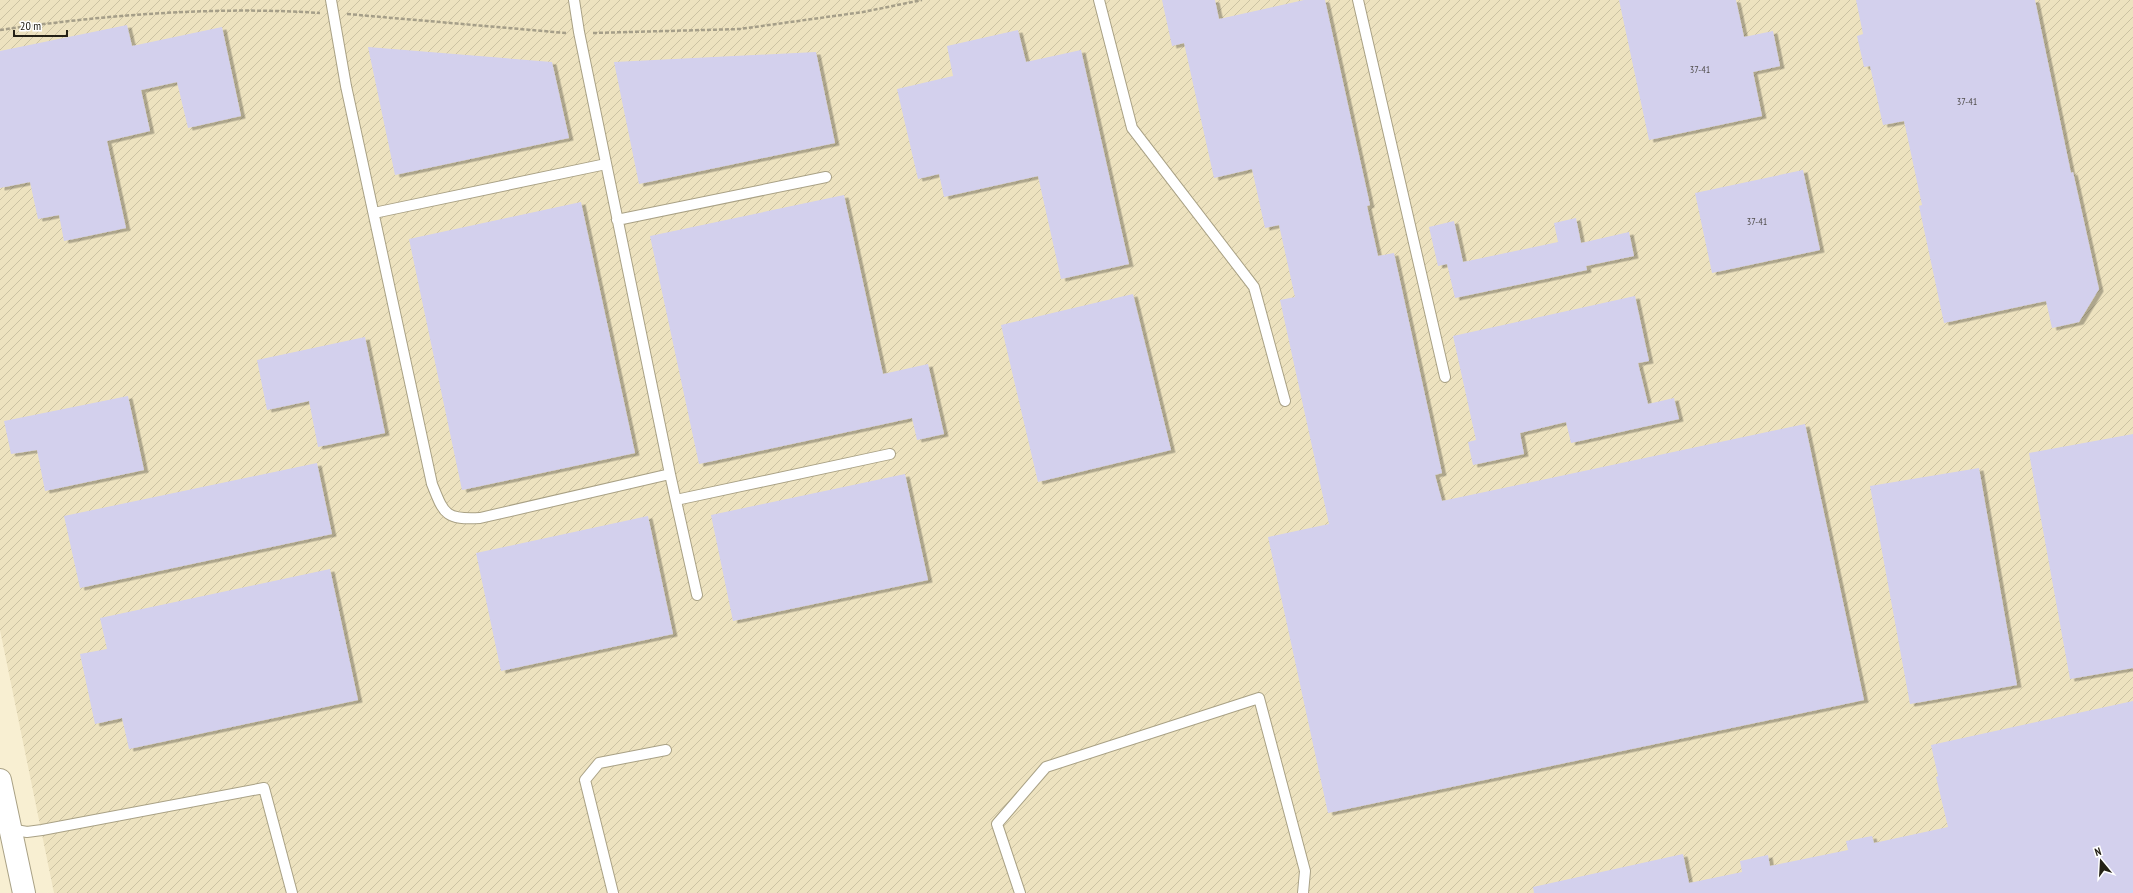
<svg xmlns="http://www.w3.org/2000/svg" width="2133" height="893" font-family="'PT Sans Narrow',sans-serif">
<defs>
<pattern id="industrial-furrows" width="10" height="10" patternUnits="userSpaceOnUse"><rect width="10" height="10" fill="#ede2bf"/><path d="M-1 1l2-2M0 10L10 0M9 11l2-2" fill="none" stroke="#cbc2a3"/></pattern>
<filter id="shadow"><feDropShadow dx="4.5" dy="2.5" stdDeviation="0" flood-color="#0004"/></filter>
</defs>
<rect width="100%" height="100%" fill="#f8efd2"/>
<path fill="url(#industrial-furrows)" d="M0 0H2133V893H54L0 630Z"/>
<path fill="#d3d0ed" filter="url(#shadow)" d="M1162 0H1215L1219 19 1304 0H1325L1370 205 1367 206 1378 256 1394 253 1442 473 1435 475 1442 501 1805 424 1864 700 1328 813 1268 537 1329 524 1280 300 1295 297 1279 225 1265 228 1252 169 1214 178 1184 43 1172 46Z
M1619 0H1736L1744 37 1773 31 1780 66 1753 72 1762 116 1649 140Z
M1856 0H2035L2071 173 2073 172 2099 289 2079 322 2052 328 2046 301 1944 323 1919 206 1922 205 1904 121 1883 125 1870 66 1864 67 1857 36 1863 34Z
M127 25 132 46 222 27 241 116 188 128 177 82 141 90 150 131 107 141 126 228 64 241 59 215 38 219 30 182 0 188V51Z
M1018 30 1026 62 1081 50 1129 264 1061 279 1038 176 944 197 939 174 918 179 897 89 953 76 947 46Z
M368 47 552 62 569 138 395 175Z
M816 52 835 143 639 184 614 62Z
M1803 170 1820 250 1712 273 1695 193Z
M844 195 883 374 928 364 944 434 917 440 912 418 699 464 650 236Z
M581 202 635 453 462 490 409 239Z
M1576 218 1581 243 1629 232 1634 256 1586 266 1587 270 1455 298 1447 264 1438 266 1429 227 1454 221 1463 262 1558 242 1554 223Z
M1133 294 1171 450 1038 482 1001 325Z
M1635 296 1649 361 1638 363 1648 404 1674 398 1679 419 1571 443 1566 422 1520 433 1524 454 1473 465 1468 442 1476 440 1453 336Z
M365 337 385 433 318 447 309 401 267 410 257 360Z
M128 396 144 470 45 491 37 450 11 454 4 421Z
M2133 434V668L2070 679 2029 453Z
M317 463 332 534 80 588 64 516Z
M1979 468 2017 685 1910 704 1870 486Z
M905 474 928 580 733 621 711 515Z
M648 516 673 634 501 671 476 553Z
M330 569 358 700 129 749 122 718 95 724 80 654 107 649 100 618Z
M2133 701V893H1534L1533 887 1683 854 1689 883 1742 872 1740 861 1768 855 1770 866 1848 850 1846 841 1872 836 1874 843 1948 827 1936 777 1938 776 1931 745Z"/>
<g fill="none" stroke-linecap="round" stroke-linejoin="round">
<g stroke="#a9a185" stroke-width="12">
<path id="lane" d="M331 0 346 86 432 484C444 514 445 520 480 518L670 474 579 32 574 0
M1099 0 1132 128 1254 287 1285 401
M1358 0 1445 377
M374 213 606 164
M617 220 826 177
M670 474 697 595
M676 500 890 454
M10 829 27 832 42 830 264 788 292 893
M613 893 585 780 599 763 666 750
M1020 893 997 824 1046 767 1259 698 1305 871 1303 893"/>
</g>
<g stroke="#a9a185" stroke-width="24">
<path id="primary" d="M0 780 24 893"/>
</g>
<path stroke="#a59e88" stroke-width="2.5" stroke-dasharray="4 2" stroke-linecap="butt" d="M347 14 566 33
M0 30C103 15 216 6 320 13
M593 33 740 29 863 12 922 0"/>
<use href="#lane" stroke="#fff" stroke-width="10"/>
<use href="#primary" stroke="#fff" stroke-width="22"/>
</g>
<g text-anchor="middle" stroke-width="4" stroke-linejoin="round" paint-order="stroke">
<g font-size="10" fill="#504d4c">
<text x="1700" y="73">37-41</text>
<text x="1967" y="105">37-41</text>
<text x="1757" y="225">37-41</text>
</g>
</g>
<g transform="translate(2101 861) rotate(342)" stroke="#ffffff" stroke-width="3" paint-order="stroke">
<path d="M0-3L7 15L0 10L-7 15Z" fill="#242116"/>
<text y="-6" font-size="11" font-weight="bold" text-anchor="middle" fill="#242116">N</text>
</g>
<path d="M14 30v6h53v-6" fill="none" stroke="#242116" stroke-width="2"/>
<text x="20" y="30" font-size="12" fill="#242116" stroke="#ffffff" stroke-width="3" paint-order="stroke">20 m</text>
</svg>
